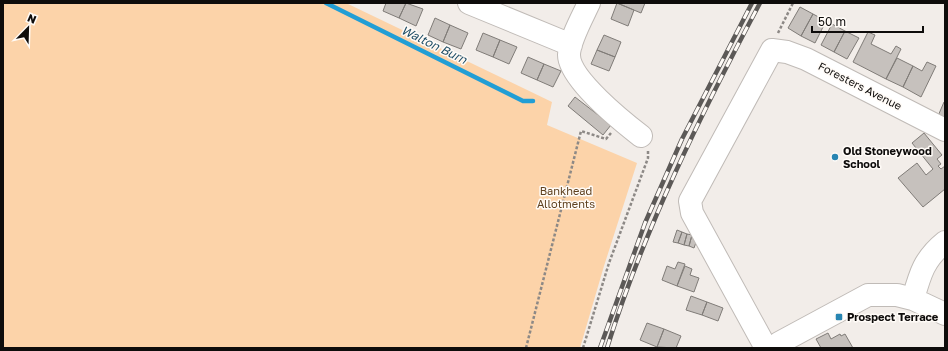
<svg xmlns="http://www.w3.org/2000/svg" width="948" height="351" font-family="'Golos Text',sans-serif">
<rect width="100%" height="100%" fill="#f2ede9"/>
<path fill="#fcd3a9" d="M3 3H346L552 102 547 125 637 163 604 266 580 348H3Z"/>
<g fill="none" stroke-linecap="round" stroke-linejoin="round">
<path stroke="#229ed5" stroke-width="4.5" d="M326 3 523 101H533"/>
</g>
<path fill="#c6c1bd" stroke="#807c78" d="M386 3H406L399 18 383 11Z
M406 3 423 9 416 26 399 18Z
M617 3 634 10 628 26 611 19Z
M617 3H645L641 13Z
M800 7 813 14 801 36 788 28Z
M813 14 826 21 815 43 801 36Z
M435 18 450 25 443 42 428 35Z
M832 24 845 31 834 52 821 45Z
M450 25 468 33 461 49 443 42Z
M845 31 859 38 847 59 834 52Z
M868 32 875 35 871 44 891 54 896 46 901 49 886 79 853 62Z
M483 33 500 40 493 57 476 50Z
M604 35 621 42 615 57 597 50Z
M500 40 517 47 509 64 493 57Z
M597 50 615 57 609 71 591 64Z
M528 57 544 64 537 80 521 73Z
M897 58 913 66 903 87 886 79Z
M927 62 936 66 921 97 903 87 913 66 922 71Z
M544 64 561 71 553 87 537 80Z
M575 97 611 125 603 135 568 106Z
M944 102 945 103V119L938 116Z
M924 133 942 155 937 159 941 164 938 166 941 169 945 166V189L923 207 898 178 917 163 926 175 933 169 912 143Z
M677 230 682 232 678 243 673 242Z
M682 232 687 234 684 245 678 243Z
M687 234 692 235 689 246 684 245Z
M692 235 698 237 694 248 689 246Z
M678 262 685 264 677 286 662 280 667 266 675 269Z
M685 266 692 269 690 275 699 278 694 292 677 286Z
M691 296 707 302 702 315 686 310Z
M707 302 723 308 718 321 702 315Z
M647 323 664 329 657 347 640 340Z
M664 329 681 336 676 348 657 347Z
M828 333 831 339 840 334 841 336 845 334 853 348H821L816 339Z"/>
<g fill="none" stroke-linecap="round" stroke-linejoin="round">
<g stroke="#c0bbb7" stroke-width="24">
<path id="minor" d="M469 3 571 45
M589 3C583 16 569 41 569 55 569 79 623 122 641 136
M913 299C920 274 924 259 945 242
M766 348 692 213 690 201 772 50 787 52 806 59 945 130
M775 348 779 343 868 295H897L913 299 945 314"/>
</g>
<path stroke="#8d8986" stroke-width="2.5" stroke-dasharray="3 2" stroke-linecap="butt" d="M778 33 793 3
M526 348 581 131 606 139 611 133
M583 348 609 263 648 158V151"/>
<use href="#minor" stroke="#fff" stroke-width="22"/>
<g stroke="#5c5957" stroke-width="4.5">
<path id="rail" d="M600 348 645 223 682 139 752 3
M607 348C645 227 701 114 760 3"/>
</g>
<use href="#rail" stroke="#fffbf7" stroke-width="3" stroke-dasharray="9" stroke-linecap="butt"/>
</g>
<g fill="#2885b2" stroke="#fffbf7" stroke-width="1.5">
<circle cx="835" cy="157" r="4"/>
<rect x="835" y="313" width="8" height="8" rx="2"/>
</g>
<g text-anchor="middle" stroke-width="3" stroke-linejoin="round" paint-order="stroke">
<g font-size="11" fill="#0e0c0b" stroke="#fffbf7">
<text transform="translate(860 86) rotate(27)" y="4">Foresters Avenue</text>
</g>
<g font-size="11" font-weight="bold" fill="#0e0c0b" stroke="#fffbf7" text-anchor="start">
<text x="843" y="155">Old Stoneywood<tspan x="843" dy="13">School</tspan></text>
<text x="847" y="321">Prospect Terrace</text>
</g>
<g font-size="11" fill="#604220" stroke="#fffbf7">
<text x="566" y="195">Bankhead<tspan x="566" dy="13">Allotments</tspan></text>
</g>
<g font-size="12" font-style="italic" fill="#1f4d65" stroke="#fffbf7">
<text transform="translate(434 45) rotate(26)" y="4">Walton Burn</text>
</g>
</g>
<rect width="948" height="351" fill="none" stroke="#0e0c0b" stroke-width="8"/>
<g transform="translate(28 28) rotate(23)" stroke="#fffbf7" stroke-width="3" paint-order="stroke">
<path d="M0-3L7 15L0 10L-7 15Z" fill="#0e0c0b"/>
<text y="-6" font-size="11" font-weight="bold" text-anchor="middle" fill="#0e0c0b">N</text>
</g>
<path d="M812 26v6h111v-6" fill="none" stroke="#0e0c0b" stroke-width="2"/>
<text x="818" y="26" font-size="12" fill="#0e0c0b" stroke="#fffbf7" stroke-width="3" paint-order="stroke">50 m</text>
</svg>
